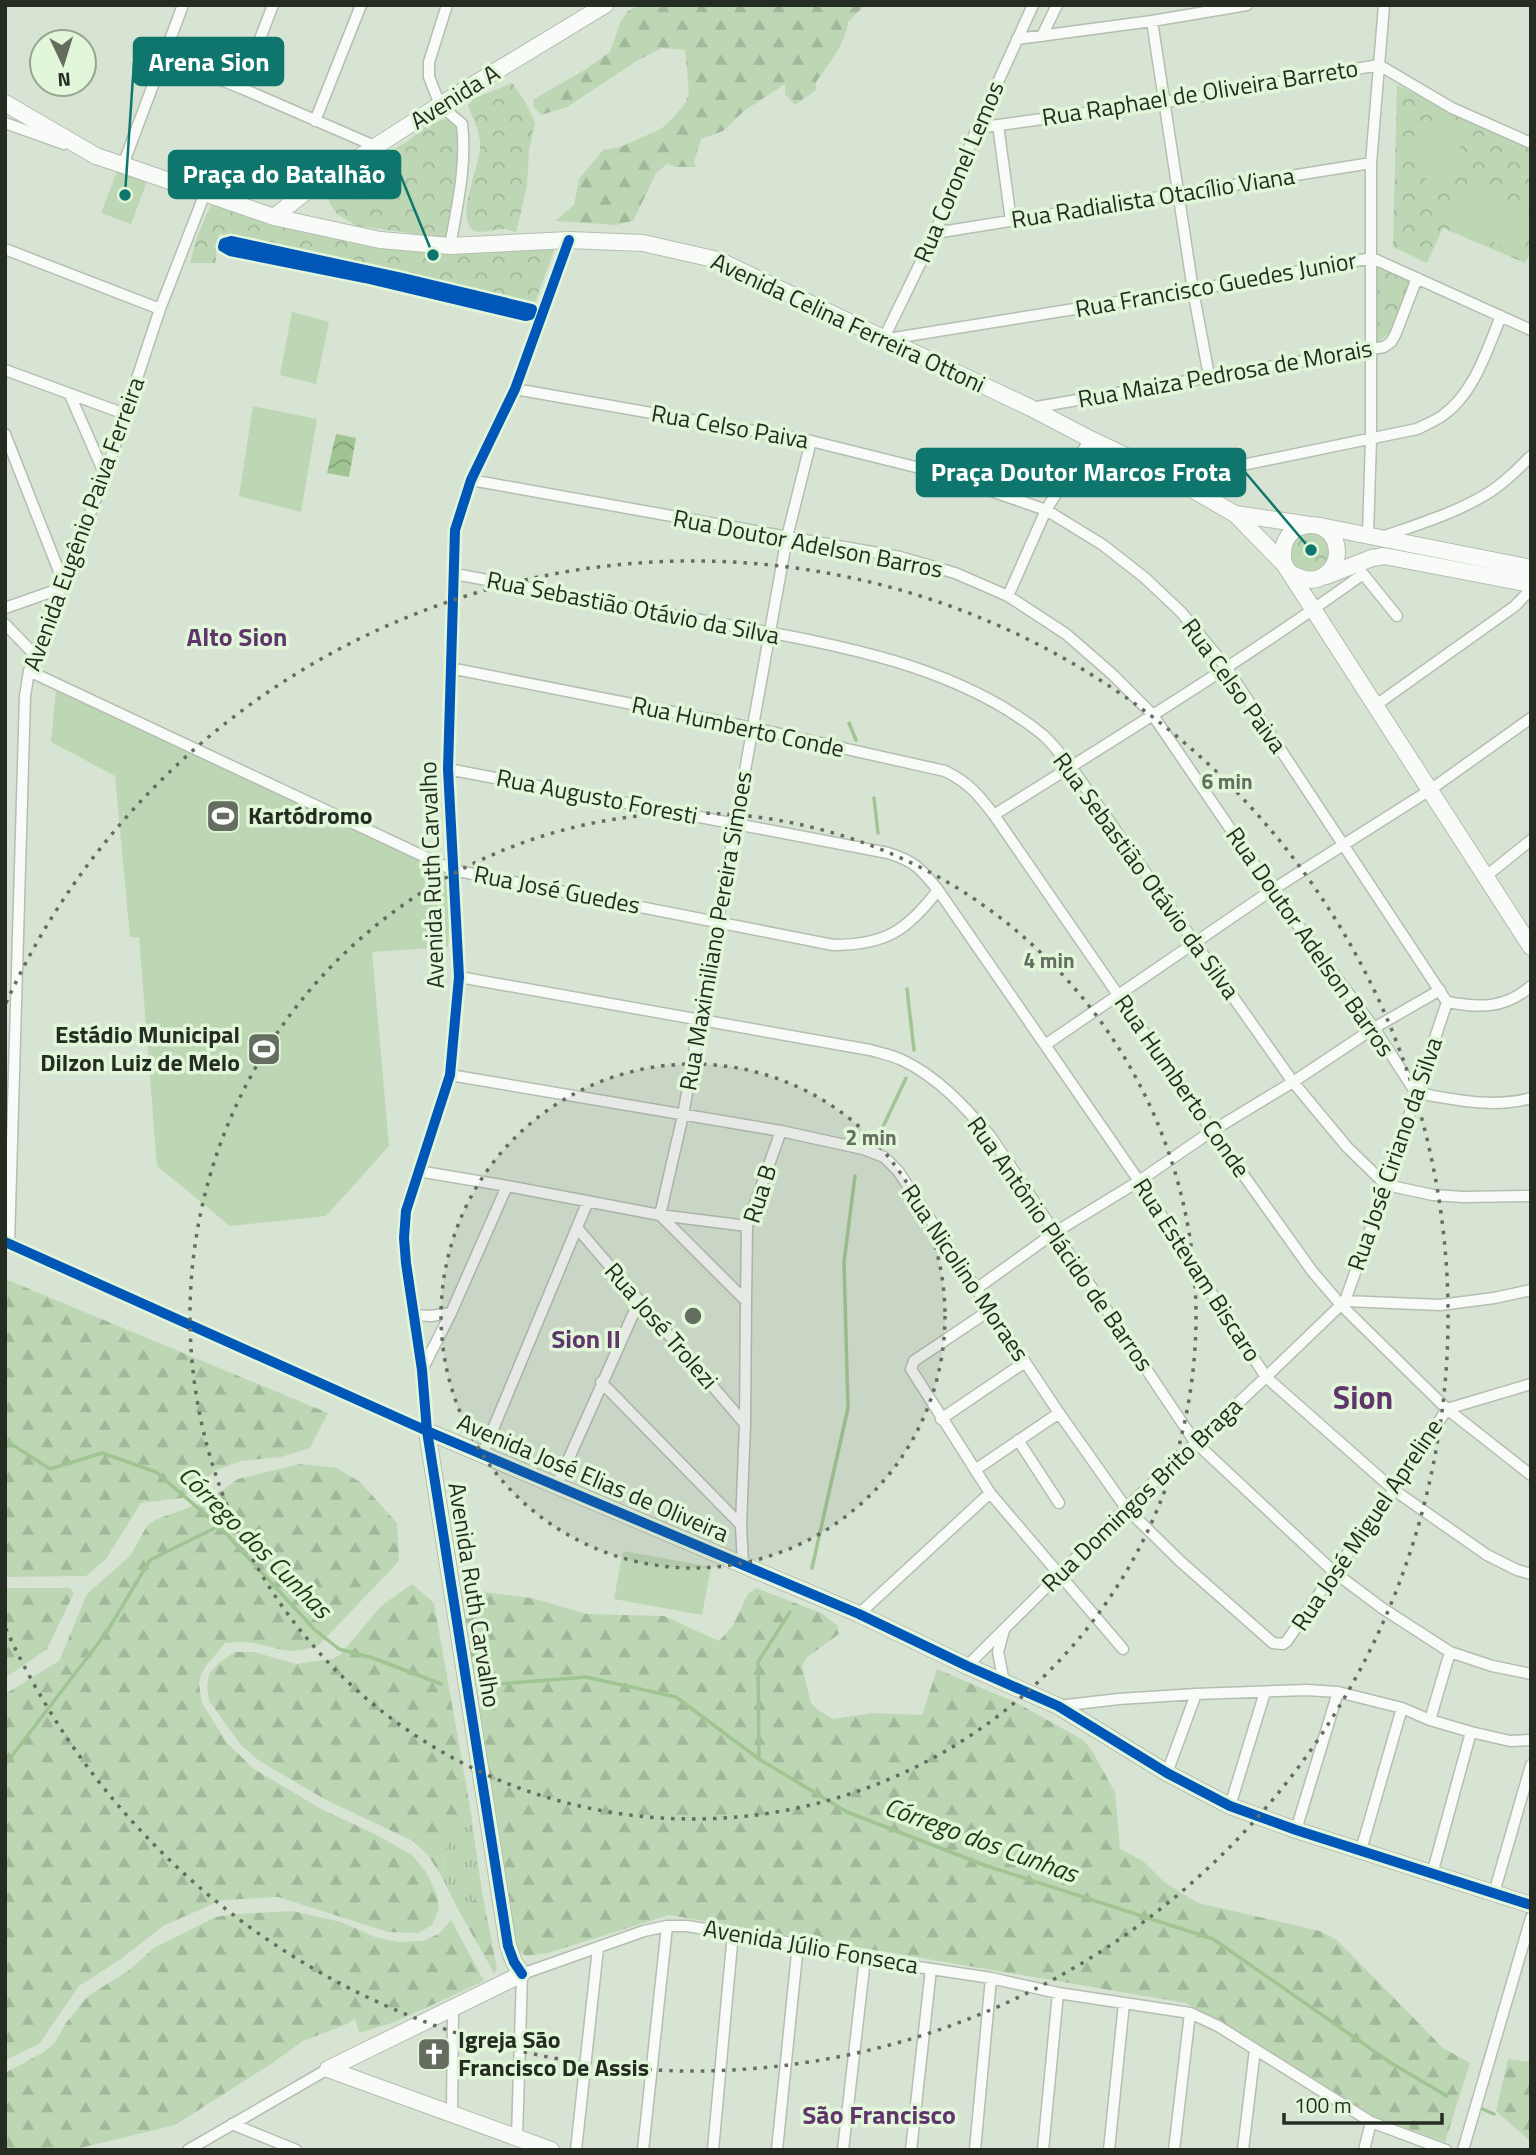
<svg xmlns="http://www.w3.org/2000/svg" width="1536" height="2155" font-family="'Titillium Web',sans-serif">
<defs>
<pattern id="grass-tufts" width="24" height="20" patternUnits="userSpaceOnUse" patternTransform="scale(1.75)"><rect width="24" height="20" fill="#bdd6b4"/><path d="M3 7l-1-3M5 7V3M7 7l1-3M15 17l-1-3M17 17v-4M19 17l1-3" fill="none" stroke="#a2b89a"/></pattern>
<pattern id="forest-firs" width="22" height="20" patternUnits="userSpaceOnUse" patternTransform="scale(1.75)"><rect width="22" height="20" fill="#bdd6b4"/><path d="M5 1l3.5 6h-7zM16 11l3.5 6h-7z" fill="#a2b89a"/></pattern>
<pattern id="park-crowns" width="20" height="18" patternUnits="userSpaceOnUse" patternTransform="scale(1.75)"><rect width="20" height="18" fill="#bdd6b4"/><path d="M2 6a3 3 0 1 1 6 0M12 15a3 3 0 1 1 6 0" fill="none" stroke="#a2b89a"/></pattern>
<pattern id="water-waves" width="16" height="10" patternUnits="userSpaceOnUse" patternTransform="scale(1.75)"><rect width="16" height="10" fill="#a0c593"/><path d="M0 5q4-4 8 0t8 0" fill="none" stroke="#82a078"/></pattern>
</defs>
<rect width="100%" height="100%" fill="#d8e4d3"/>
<path fill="url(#grass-tufts)" d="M470 1807 482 1892 460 1913 442 1877 445 1853 448 1838 458 1820Z"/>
<path fill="url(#forest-firs)" d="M639 5 864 6 848 22C847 41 827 67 816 82V90L795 105 785 94V84L744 111 723 131 701 139 694 162 696 167H675L667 164 656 173 633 221 616 225 555 221 574 205 579 179 603 150 620 147 661 129 673 118 686 102 689 92 685 50 662 48 638 60 567 107 541 115 533 106 534 99 583 71 610 52 620 23 627 12Z
M5 1279 328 1413 310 1448 281 1457 241 1461 216 1470 182 1498 141 1503 106 1559 86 1576 5 1577Z
M300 1464 337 1468 360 1482 397 1523 399 1561 319 1645C286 1658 278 1646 247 1642 240 1641 232 1643 225 1643L206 1666 201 1674 199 1684 202 1703 227 1743 254 1769 323 1810 375 1834 412 1855 426 1872 437 1895 439 1909 432 1925 418 1933 388 1932 278 1897 222 1900 163 1926 121 1959 79 1986 39 2044 5 2060V1694L59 1661 87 1594 130 1556 147 1526 155 1520 198 1504 214 1496 238 1479Z
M412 1584 434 1603 470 1807C448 1830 445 1846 442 1877L428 1855 413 1841 326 1800 258 1760 241 1745 209 1701 207 1685 210 1672 220 1662 235 1652H254L296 1664 332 1659 340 1655 381 1606Z
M5 1588H70L74 1593 47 1649 5 1678Z
M756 1588 821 1613 837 1625 839 1634 806 1658 802 1667 811 1703 818 1710 833 1719 872 1713 922 1715 937 1669 1017 1703 1083 1740 1091 1749 1115 1792 1120 1849 1143 1861 1164 1882 1198 1903 1320 1931 1337 1940 1443 2048 1470 2063 1445 2142 1376 2117 1186 2003 669 1915 548 1953 526 1956 518 1951 514 1943 460 1589 532 1598 587 1614 664 1616 719 1641 732 1627 748 1594Z
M482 1892 497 1969 494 1973 460 1913Z
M292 1911 341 1922 375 1937 398 1942 422 1941 439 1934 451 1920 484 1981 395 2022 359 2033 355 2019 347 2024 303 2041 274 2062 175 2125 72 2150H5V2073L44 2052 55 2042 66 2023 88 1996 128 1971 154 1948 216 1917 235 1914Z
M1508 2059 1531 2062V2142L1496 2111Z"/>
<path fill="url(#park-crowns)" d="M512 83 525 101 535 123 529 150 527 186 516 232C512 231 509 230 505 229 496 228 481 235 473 230 455 217 480 166 480 147 481 133 473 119 468 106L473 99Z
M1397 85 1531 150V252L1525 263 1443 228 1427 263 1393 247Z
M446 119C453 122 458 126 460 134 464 161 450 210 446 238L357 226 337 214 329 202V193L334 184 408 141 430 123Z
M212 202 366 244 414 251 555 248 534 305 220 234 217 242 216 263H190L196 239Z
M1374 263 1414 281 1391 332 1372 347Z
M1306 528 1330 537V564L1314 573 1301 572 1291 562 1289 543Z"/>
<path fill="#bdd6b4" d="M1438 119 1468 157 1431 185 1401 149Z
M119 166 149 176 131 224 101 213Z
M1462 182 1531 213V230L1519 254 1446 220Z
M292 312 329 322 316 384 280 375Z
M253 406 317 419 301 512 239 496Z
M56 690 425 861 447 877 451 890 448 947 372 952 389 1146 326 1216 230 1226 157 1166 139 937H130L115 776 51 742Z
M623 1551 711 1567 702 1615 614 1599Z"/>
<path fill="url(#water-waves)" d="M336 434 356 438 349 477 327 473Z"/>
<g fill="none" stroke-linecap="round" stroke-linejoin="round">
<path stroke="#a0c593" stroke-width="3.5" d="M849 723 856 740
M874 798 878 833
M907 989 914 1050
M881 1131 906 1078
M5 1440 50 1469 102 1453 156 1472 219 1526 315 1630 339 1649 373 1658 441 1684
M812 1568 848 1408 844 1262 855 1176
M486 1685 586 1677 676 1697 759 1759 847 1812 984 1865 1213 1939 1391 2063 1447 2096
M759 1759 758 1662 790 1612
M5 1765 106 1633 150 1560 219 1526
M1480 2108 1494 2114"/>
<g stroke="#b4beb1" stroke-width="13">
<path id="street" d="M447 5 429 62V77L440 105 462 124C467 165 457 206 450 246
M1152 21 1193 290 1209 376
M1042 36 1057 5
M1017 39 1152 21 1247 5
M164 57 241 88 377 147
M241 88 273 5
M315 121 361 5
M5 123 64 144
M998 125 1011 221
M977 128 1166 102 1379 65 1452 108 1531 143
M123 165 183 5
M935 233 1371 163
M5 249 160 309
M884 338 935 233 977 128 1033 5
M888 339 1193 290 1372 258 1531 330
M5 370 125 414
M515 389 811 441 936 472 1046 510 1103 545 1145 578 1181 612 1226 667 1447 1002C1479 1008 1505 1009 1531 986
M70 395 105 475
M1031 408 1384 347 1391 342 1396 333 1417 278
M5 434 64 584
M1175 479 1417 429C1425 425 1435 421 1442 416 1474 394 1487 350 1501 316
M471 480 900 557 955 573 1008 596 1066 634 1112 674 1152 714 1272 890 1374 1028 1416 1093C1454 1099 1492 1109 1531 1098
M1368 534 1371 439V163L1384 5
M1382 537C1416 525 1453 514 1485 495 1502 485 1517 470 1531 456
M1359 569 1397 616
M455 574C536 589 618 604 700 620 814 641 950 659 1043 735 1053 744 1062 756 1071 767L1293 1082 1347 1147 1386 1185 1433 1195 1463 1197 1531 1196
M1008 596 1046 510 1090 439
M5 608 62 588
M5 624 34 654
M450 668 753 728 945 771C969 783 978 794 994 815L1212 1131 1312 1271 1341 1305 1447 1409 1531 1475
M29 671 453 870 833 945C885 945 907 931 938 890
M1376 705 1515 606 1531 589
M448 769 888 853C916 862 920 868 938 890L1139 1181 1266 1377 1394 1490 1487 1555 1517 1570 1531 1574
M994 815C1118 737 1244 660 1363 574
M1485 877 1531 840
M459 977 870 1050C880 1053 892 1055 902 1060 938 1077 965 1107 991 1137L1195 1442 1334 1572 1382 1608 1450 1652 1492 1666 1531 1674
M1045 1045 1272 890 1430 790 1531 718
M450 1075 781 1131 863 1149 884 1157 898 1171 1059 1413 1126 1508 1181 1562 1273 1643 1283 1644 1287 1641 1334 1572 1394 1490 1447 1409 1531 1384
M418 1171 507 1186 660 1215 747 1226
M578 1229 745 1424
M5 1242 427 1431 422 1370 406 1263 404 1238 406 1211 450 1075 459 977 448 769 455 530 471 480 515 389 569 240
M9 1244 25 696 29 671 105 475 160 309 205 193
M976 1289 1054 1233 1139 1181 1212 1131 1293 1082 1374 1028 1440 990
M746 1301 747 1226 781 1131
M1345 1301 1440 1305 1494 1298 1531 1290
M990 1310 914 1361 911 1369 990 1493 1123 1649
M413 1315 431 1316 451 1313
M422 1370 451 1313 507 1186
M601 1382 741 1525
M941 1419 1025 1362
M1018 1440 1059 1503
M483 1453 588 1201
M975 1470 1059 1413
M557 1485 639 1301
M743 1565 741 1525 745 1424 746 1301 660 1215 683 1115 787 537 811 441
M859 1614 990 1493
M1004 1630 998 1652 1004 1682
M967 1666 1126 1508 1266 1377 1345 1301 1386 1185 1447 1002
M1058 1706 1119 1699 1196 1694 1306 1690 1338 1692 1402 1708 1430 1720 1471 1732 1510 1741 1531 1740
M1430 1720 1450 1652
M1167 1773 1196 1694
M1230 1806 1265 1692
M1296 1830 1338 1692
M1361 1850 1402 1708
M1432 1874 1471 1732
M1494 1893 1531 1765
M452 2113 453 2009
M232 2124 296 2150
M517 2137 522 1974 644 1931 667 1926H687L798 1944 865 1959 991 1978 1058 1993 1190 2013 1218 2026 1371 2122 1446 2150
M188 2150 328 2069
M576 2150 598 1948
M643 2150 667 1926
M713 2150 733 1933
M777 2150 798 1944
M843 2150 865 1959
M911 2150 931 1969
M975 2150 991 1978
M1043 2150 1058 1993
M1109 2150 1124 2003
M1174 2150 1190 2013
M1243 2150 1255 2049
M1364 2150 1371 2122
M1463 2150 1531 1918"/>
</g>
<g stroke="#b4beb1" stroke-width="18">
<path id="secondary" d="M5 103 96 156 123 165 274 217 380 240 450 246 569 240 643 243 718 260 1031 408 1090 439 1174 479 1235 514 1310 525
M274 217 308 190 440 105 605 5
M1235 514 1284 564
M1320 526 1531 568
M1290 573C1302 580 1314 583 1325 575 1333 569 1337 561 1337 552 1336 512 1274 517 1284 564L1531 947
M1326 576 1372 558 1384 556 1531 584
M427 1431 859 1614 967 1666 1058 1706 1167 1773 1230 1806 1296 1830 1531 1905
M328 2069 522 1974 514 1962 508 1946 427 1431
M328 2069 551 2150"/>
</g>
<use href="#street" stroke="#f9fbf8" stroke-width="10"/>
<use href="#secondary" stroke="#f9fbf8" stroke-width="16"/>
<g stroke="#e2f7da" stroke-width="15">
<path id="cycleway" d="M231 241 402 278 532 309 530 315 525 316 365 278 230 251 223 247 224 243Z
M5 1242 427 1431 859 1614 967 1666 1058 1706 1167 1773 1230 1806 1296 1830 1531 1905
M522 1974 514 1962 508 1946 427 1431 422 1370 406 1263 404 1238 406 1211 450 1075 459 977 448 769 455 530 471 480 515 389 569 240"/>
</g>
<use href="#cycleway" stroke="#0057b8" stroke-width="10"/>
</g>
<circle cx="693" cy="1316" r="252" fill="#646d60" fill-opacity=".12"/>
<g fill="none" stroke="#646d60" stroke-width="3.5" stroke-dasharray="3.5 7">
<circle cx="693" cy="1316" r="252"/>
<circle cx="693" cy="1316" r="503"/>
<path d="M6 1003A755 755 0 1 1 6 1629"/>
</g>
<defs>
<g id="stadium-square" transform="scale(1.75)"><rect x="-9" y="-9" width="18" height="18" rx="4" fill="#646d60" stroke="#e2f7da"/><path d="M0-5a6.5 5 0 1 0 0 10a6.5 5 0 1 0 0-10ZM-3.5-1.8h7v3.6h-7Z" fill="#fff"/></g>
<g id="church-square" transform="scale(1.75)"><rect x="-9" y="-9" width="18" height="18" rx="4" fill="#646d60" stroke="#e2f7da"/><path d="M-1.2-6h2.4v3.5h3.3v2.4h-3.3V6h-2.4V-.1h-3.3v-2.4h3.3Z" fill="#fff"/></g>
</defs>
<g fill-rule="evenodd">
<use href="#stadium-square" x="223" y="816"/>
<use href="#stadium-square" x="264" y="1049"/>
<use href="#church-square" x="434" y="2054"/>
</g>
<g text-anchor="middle" stroke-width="7" stroke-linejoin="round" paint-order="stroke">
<g font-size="24" fill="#252d22" stroke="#e2f7da">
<text transform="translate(1200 93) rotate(-9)" y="8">Rua Raphael de Oliveira Barreto</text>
<text transform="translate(455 97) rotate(-32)" y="8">Avenida A</text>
<text transform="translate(959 172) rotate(-67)" y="8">Rua Coronel Lemos</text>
<text transform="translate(1153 198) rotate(-9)" y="8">Rua Radialista Otacílio Viana</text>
<text transform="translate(1216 285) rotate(-10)" y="8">Rua Francisco Guedes Junior</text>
<text transform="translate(848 323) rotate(25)" y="8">Avenida Celina Ferreira Ottoni</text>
<text transform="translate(1225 374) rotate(-10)" y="8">Rua Maiza Pedrosa de Morais</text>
<text transform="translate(730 427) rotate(10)" y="8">Rua Celso Paiva</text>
<text transform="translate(84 524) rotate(-70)" y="8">Avenida Eugênio Paiva Ferreira</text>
<text transform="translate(808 544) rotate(11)" y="8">Rua Doutor Adelson Barros</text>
<text transform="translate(633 608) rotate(11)" y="8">Rua Sebastião Otávio da Silva</text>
<text transform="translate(1234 686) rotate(54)" y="8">Rua Celso Paiva</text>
<text transform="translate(738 727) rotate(12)" y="8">Rua Humberto Conde</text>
<text transform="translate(597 797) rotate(11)" y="8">Rua Augusto Foresti</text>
<text transform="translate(432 875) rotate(-92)" y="8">Avenida Ruth Carvalho</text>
<text transform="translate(1146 876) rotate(54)" y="8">Rua Sebastião Otávio da Silva</text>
<text transform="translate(557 890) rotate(11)" y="8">Rua José Guedes</text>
<text transform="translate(716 931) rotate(-80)" y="8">Rua Maximiliano Pereira Simoes</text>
<text transform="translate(1310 942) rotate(55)" y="8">Rua Doutor Adelson Barros</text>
<text transform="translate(1182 1086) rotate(55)" y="8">Rua Humberto Conde</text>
<text transform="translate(1395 1154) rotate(-71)" y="8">Rua José Ciriano da Silva</text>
<text transform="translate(760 1194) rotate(-72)" y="8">Rua B</text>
<text transform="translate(1060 1244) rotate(55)" y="8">Rua Antônio Plácido de Barros</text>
<text transform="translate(1197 1270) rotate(57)" y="8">Rua Estevam Biscaro</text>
<text transform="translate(965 1273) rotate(56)" y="8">Rua Nicolino Moraes</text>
<text transform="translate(661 1326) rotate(49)" y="8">Rua José Trolezi</text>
<text transform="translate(593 1478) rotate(23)" y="8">Avenida José Elias de Oliveira</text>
<text transform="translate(1142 1495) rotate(-44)" y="8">Rua Domingos Brito Braga</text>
<text transform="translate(1367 1525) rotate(-56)" y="8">Rua José Miguel Apreline</text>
<text transform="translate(474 1595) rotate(81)" y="8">Avenida Ruth Carvalho</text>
<text transform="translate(811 1947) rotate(10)" y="8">Avenida Júlio Fonseca</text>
</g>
<g font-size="24" font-weight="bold" fill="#252d22" stroke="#e2f7da" text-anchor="start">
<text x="248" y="824">Kartódromo</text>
<text x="240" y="1043" text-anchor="end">Estádio Municipal<tspan x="240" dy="28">Dilzon Luiz de Melo</tspan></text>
<text x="458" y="2048">Igreja São<tspan x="458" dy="28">Francisco De Assis</tspan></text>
</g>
<g font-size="26" font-weight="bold" fill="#5f356c" stroke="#e2f7da">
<text x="237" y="646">Alto Sion</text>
<text x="586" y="1348">Sion II</text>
<text x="879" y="2124">São Francisco</text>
</g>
<g font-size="26" font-style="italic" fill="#1c3c0e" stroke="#e2f7da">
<text transform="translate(255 1542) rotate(45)" y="9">Córrego dos Cunhas</text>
<text transform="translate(981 1840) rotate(20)" y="9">Córrego dos Cunhas</text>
</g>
<g font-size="32" font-weight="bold" fill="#5f356c" stroke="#e2f7da">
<text x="1363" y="1409">Sion</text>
</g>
</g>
<circle cx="693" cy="1316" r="10" fill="#646d60" stroke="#e2f7da" stroke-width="3.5"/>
<g font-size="21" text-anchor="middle" font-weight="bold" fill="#646d60" stroke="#e2f7da" stroke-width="7" stroke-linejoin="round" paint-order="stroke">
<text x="1227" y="789">6 min</text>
<text x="1049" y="968">4 min</text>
<text x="871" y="1145">2 min</text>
</g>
<path fill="none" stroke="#0f766e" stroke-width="2.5" d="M125 195L134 62M433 255L400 174M1311 550L1245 472"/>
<g fill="#0f766e" stroke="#e2f7da" stroke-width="2.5">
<circle cx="125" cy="195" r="7"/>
<circle cx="433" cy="255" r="7"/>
<circle cx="1311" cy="550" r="7"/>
</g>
<g fill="#0f766e" stroke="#0f766e" stroke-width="2.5">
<rect x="134" y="38" width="149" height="47" rx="7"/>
<rect x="169" y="151" width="231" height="47" rx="7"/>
<rect x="917" y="449" width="328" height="47" rx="7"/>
</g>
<g font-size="26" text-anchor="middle" font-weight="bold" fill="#fff">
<text x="209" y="71">Arena Sion</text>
<text x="284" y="183">Praça do Batalhão</text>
<text x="1081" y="481">Praça Doutor Marcos Frota</text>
</g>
<rect width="1536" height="2155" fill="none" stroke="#252d22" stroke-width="14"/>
<g transform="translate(63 63) rotate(176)"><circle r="33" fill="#e2f7da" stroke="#96a690" stroke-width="2"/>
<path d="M0-5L12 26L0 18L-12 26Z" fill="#646d60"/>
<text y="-10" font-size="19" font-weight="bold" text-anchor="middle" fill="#252d22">N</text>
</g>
<path d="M1284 2113v10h158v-10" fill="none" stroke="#252d22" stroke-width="3.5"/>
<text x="1294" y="2113" font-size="21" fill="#252d22" stroke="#e2f7da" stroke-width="5" paint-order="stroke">100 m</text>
</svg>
